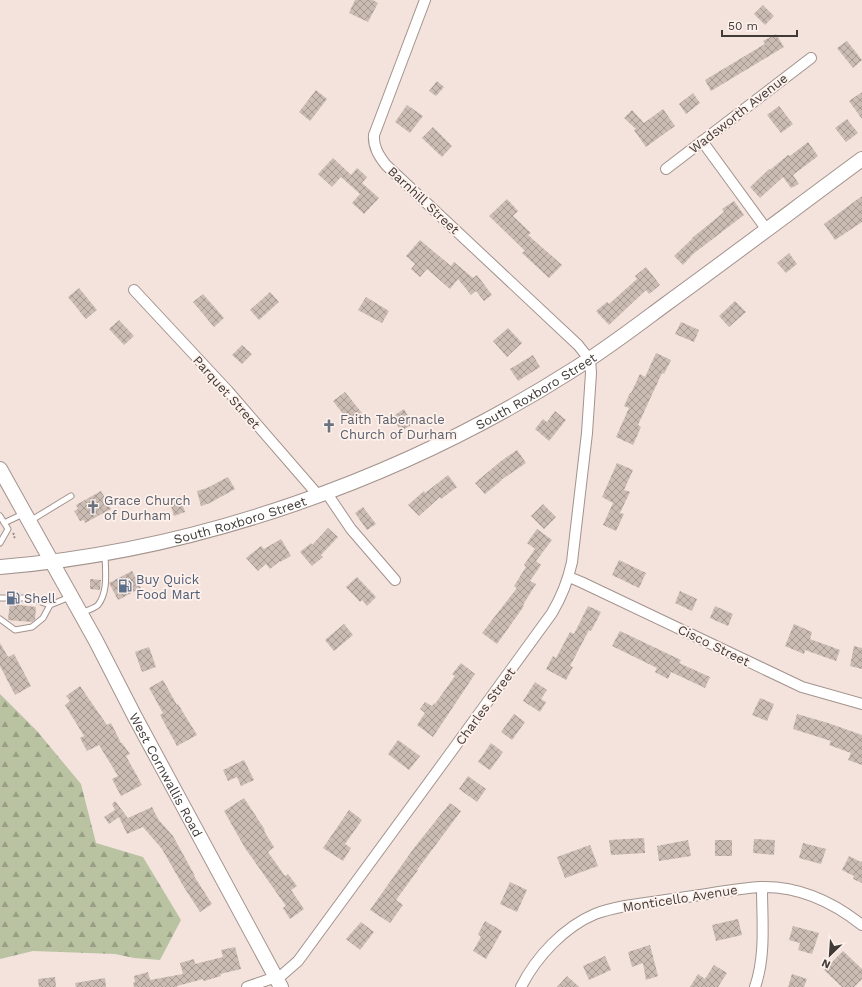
<svg xmlns="http://www.w3.org/2000/svg" width="862" height="987" font-family="'Work Sans',sans-serif">
<defs>
<pattern id="forest-firs" width="22" height="20" patternUnits="userSpaceOnUse"><rect width="22" height="20" fill="#b9c3a2"/><path d="M5 1l3.5 6h-7zM16 11l3.5 6h-7z" fill="#989f85"/></pattern>
<pattern id="building-cross-hatch" width="8" height="8" patternUnits="userSpaceOnUse"><rect width="8" height="8" fill="#cabbb3"/><path d="M0 0l8 8M0 8l8-8" fill="none" stroke="#a59992"/></pattern>
</defs>
<rect width="100%" height="100%" fill="#f4e3dc"/>
<path fill="url(#forest-firs)" d="M0 694 37 731 81 784 96 843 143 857 181 920 160 960 134 958 115 954 33 951 0 959Z"/>
<path fill="url(#building-cross-hatch)" d="M355 0H373L378 3 368 22 349 13Z
M763 5 774 16 765 25 754 14Z
M776 34 784 47 711 91 705 80 765 44 763 41Z
M847 41 862 60 853 68 837 48Z
M437 81 444 87 436 96 429 91Z
M316 90 327 99 310 121 299 112Z
M862 92V119L849 101Z
M693 93 700 103 686 114 679 104Z
M407 105 423 116 410 133 395 122Z
M779 106 793 124 781 133 767 115Z
M663 109 675 126 646 147 634 130 636 129 624 118 632 110 644 123Z
M847 119 858 133 846 142 835 128Z
M433 127 452 146 442 157 422 138Z
M808 142 818 156 793 175 799 184 791 188 783 177 760 198 750 187 769 169 770 170 788 155 790 156Z
M333 158 351 175 357 168 367 177 362 183 379 198 364 214 352 203 360 194 341 177 332 187 318 174Z
M862 196V222L835 240 824 224Z
M507 199 518 211 513 216 531 233 528 235 562 265 549 278 522 253 525 251 489 216Z
M734 201 744 215 693 254 683 265 674 256 692 239V238L724 212 722 209Z
M420 240 451 266 454 262 473 278 477 275 492 295 484 301 476 291 471 295 458 279 450 289 427 269 420 277 411 269 415 264 406 256Z
M789 253 797 264 786 273 777 263Z
M646 267 660 285 649 294 646 290 609 325 596 311 607 302 609 304 637 279 635 276Z
M79 288 97 310 86 319 68 297Z
M270 292 279 302 259 320 250 310Z
M203 294 224 318 214 327 193 302Z
M366 297 389 311 382 323 358 310Z
M735 301 746 312 729 327 719 316Z
M119 320 134 336 124 345 109 329Z
M681 322 699 330 694 342 675 334Z
M508 328 522 343 507 357 493 341Z
M242 345 252 354 242 364 232 355Z
M656 353 671 360 664 374 662 373 638 425 641 427 633 445 616 437 629 408 624 406 630 393H631L640 374 645 377Z
M533 355 540 367 518 381 510 369Z
M345 392 362 413 350 423 333 401Z
M404 409 413 424 401 431 392 417Z
M555 411 566 420 549 441 535 429 543 419 547 422Z
M517 450 526 463 501 480H502L485 494 475 483 501 461Z
M617 463 633 470 624 490 630 492 620 513 624 514 616 531 603 525 613 503 602 497Z
M448 475 457 487 441 499 440 497 419 516 408 505 424 491 425 493Z
M228 477 235 489 210 503 201 506 197 491 207 488Z
M101 491 111 509 85 523 84 520 80 521 74 511 78 509 76 505Z
M180 496 185 512 174 516 169 499Z
M543 504 556 517 544 529 531 516Z
M363 507 376 524 367 530 355 513Z
M328 528 338 537 321 555 323 557 312 566 300 552 311 543 312 545Z
M537 529 552 540 536 561 541 565 530 581 536 584 523 605 524 606 497 644 482 633 517 588 514 586 526 567 524 565 535 549 527 543Z
M281 539 291 556 280 562V561L270 569 266 564 258 571 246 558 261 546 264 549Z
M619 560 646 573 639 588 612 575Z
M132 571 141 588 118 600 109 583Z
M357 577 376 597 367 606 362 600 360 602 346 587Z
M90 579 101 580 100 590 90 589Z
M11 591 21 593 16 598 17 600 20 602V605L36 607 35 620 32 622 8 620 10 602 12 601 14 598 13 596 10 594Z
M680 591 697 599 692 611 675 603Z
M588 606 601 612 591 631 589 630 570 666 573 667 566 680 546 669 553 656 556 658 570 632 574 634Z
M715 606 733 614 728 626 710 618Z
M344 624 353 635 334 651 325 640Z
M794 624 812 632 810 639 840 650 836 661 805 650 804 654 785 646Z
M620 631 681 660 679 663 710 677 705 688 671 672 668 679 655 672 657 668 612 646Z
M0 643 8 657 14 654 31 686 15 695 0 666Z
M854 646 862 648V669L850 666Z
M149 647 156 667 142 672 135 652Z
M461 663 475 674 433 737 417 725 425 713 420 709 425 702 432 706 434 703 435 704 455 676 452 674Z
M163 680 177 705 178 704 197 735 177 746 160 715 163 713 149 688Z
M535 682 547 690 541 699 546 702 540 712 523 701Z
M80 686 107 725 111 723 121 743H122L130 754 126 756 142 785 121 796 112 779 118 776 99 745 87 751 80 738 84 736 65 705 70 701 66 696Z
M760 698 774 704 767 721 752 715Z
M514 714 525 722 512 740 501 732Z
M797 714 828 723 862 735V765L848 760 851 753 829 745 831 741 793 729Z
M398 740 420 756 409 770 388 754Z
M491 743 503 752 490 770 478 762Z
M244 760 254 780 241 786 237 777 228 781 223 770Z
M468 776 486 789 477 802 459 789Z
M244 798 265 830 264 831 274 847 268 852 285 876 288 874 297 886 291 890 304 909 290 919 283 908 286 906 245 848 224 811Z
M115 801 128 818 152 807 158 819 173 836 195 876H194L212 904 200 912 182 884 162 849 143 827 127 834 119 817 109 824 104 817 115 810 112 804Z
M450 803 461 811 417 870H418L396 900 403 905 390 923 370 910 414 848Z
M349 810 362 820 345 844 351 848 343 861 323 848Z
M644 838 645 853 611 855 609 840Z
M754 839 775 840 774 855 753 853Z
M688 840 691 856 659 861 657 846Z
M715 840H732V856H715Z
M803 843 826 849 821 864 799 858Z
M590 845 598 866 565 878 557 857Z
M849 856 861 862 862 861V883L853 879 854 876 842 870Z
M510 882 527 890 517 912 500 904Z
M738 919 742 935 716 941 712 925Z
M485 921 502 931 486 959 473 951 481 937 478 934Z
M361 922 374 932 360 950 346 939Z
M793 926 819 933 812 954 798 950 800 943 789 940Z
M650 945 658 976 646 980 643 963 632 967 628 952Z
M235 947 241 969 220 974 221 976 204 981 203 979 177 986V987H134L133 983 135 982 134 976 148 972 150 980 183 974 180 963 194 959 195 964 223 957 221 950Z
M843 951 862 969V979L854 987H842L824 970Z
M605 956 611 970 589 980 583 966Z
M714 965 727 973 718 987H690L698 974 705 979Z
M792 974 807 979 804 987H788Z
M567 976 579 987H557Z
M55 977 56 987H39L38 979Z
M105 978 106 987H76L75 983Z"/>
<g fill="none" stroke-linecap="round" stroke-linejoin="round">
<g stroke="#a3938d" stroke-width="7">
<path id="lane" d="M0 516 8 529 0 543
M30 521 71 496
M4 523 23 514
M0 598H10
M20 598H29L50 605
M81 613C86 611 95 608 98 605 109 591 105 569 105 553
M0 619 15 630 32 627 43 618 50 605 70 597"/>
</g>
<g stroke="#a3938d" stroke-width="12">
<path id="street" d="M702 141 767 230
M666 169 811 58
M134 290 228 391 318 495
M326 492 351 529 395 580
M569 577 581 582 802 687 862 704
M247 987 282 975 298 961 446 759 552 613C562 596 568 581 572 562L587 433 591 373 590 360 578 345 386 165C379 156 373 147 374 135L425 0
M521 987C536 957 564 927 595 914 605 910 615 908 625 906 652 902 680 898 707 894 725 891 743 888 761 887 799 886 833 902 862 925
M755 987C766 955 762 921 762 887"/>
</g>
<g stroke="#a3938d" stroke-width="16">
<g id="secondary">
<path id="s1" d="M0 469 96 641 135 717 281 987"/>
<path id="s2" d="M0 567C198 551 403 478 571 371 604 351 635 327 666 304 732 256 797 207 862 159"/>
</g>
</g>
<path stroke="#958a85" stroke-width="2" stroke-dasharray="2 2" stroke-linecap="butt" d="M13 533 15 536 14 538"/>
<use href="#lane" stroke="#fff" stroke-width="5"/>
<use href="#street" stroke="#fff" stroke-width="10"/>
<use href="#secondary" stroke="#fff" stroke-width="14"/>
</g>
<defs>
<g id="church-bare" transform="scale(1.08)"><path d="M-1.2-6h2.4v3.5h3.3v2.4h-3.3V6h-2.4V-.1h-3.3v-2.4h3.3Z" fill="#6b7280" stroke="#fef1eb" stroke-width="2.5" paint-order="stroke"/></g>
<g id="fuel-bare" transform="scale(1.08)"><path d="M-5.5-6h7V0h2V4h1.3V-2.5L3-4.5l.8-.8L6-3V5H2.5V1h-1V6h-7ZM-4.2-4.7v3.2H.2V-4.7Z" fill="#5c6f8a" stroke="#fef1eb" stroke-width="2.5" paint-order="stroke"/></g>
</defs>
<g fill-rule="evenodd">
<use href="#church-bare" x="329" y="426"/>
<use href="#church-bare" x="93" y="507"/>
<use href="#fuel-bare" x="125" y="586"/>
<use href="#fuel-bare" x="13" y="598"/>
</g>
<g text-anchor="middle" stroke-width="3.5" stroke-linejoin="round" paint-order="stroke">
<g font-size="13" fill="#403a37" stroke="#fef1eb">
<text transform="translate(738 113) rotate(-38)" y="5">Wadsworth Avenue</text>
<text transform="translate(424 200) rotate(43)" y="5">Barnhill Street</text>
<text dy="5" stroke="none"><textPath href="#s2" startOffset="569">South Roxboro Street</textPath></text>
<text transform="translate(227 392) rotate(48)" y="5">Parquet Street</text>
<text dy="5" stroke="none"><textPath href="#s2" startOffset="245">South Roxboro Street</textPath></text>
<text transform="translate(714 645) rotate(26)" y="5">Cisco Street</text>
<text transform="translate(485 706) rotate(-54)" y="5">Charles Street</text>
<text dy="5" stroke="none"><textPath href="#s1" startOffset="348">West Cornwallis Road</textPath></text>
<text transform="translate(680 898) rotate(-9)" y="5">Monticello Avenue</text>
</g>
<g font-size="13" fill="#5b616d" stroke="#fef1eb" text-anchor="start">
<text x="340" y="424">Faith Tabernacle<tspan x="340" dy="15">Church of Durham</tspan></text>
<text x="104" y="505">Grace Church<tspan x="104" dy="15">of Durham</tspan></text>
</g>
<g font-size="13" fill="#4e5e75" stroke="#fef1eb" text-anchor="start">
<text x="136" y="584">Buy Quick<tspan x="136" dy="15">Food Mart</tspan></text>
<text x="24" y="603">Shell</text>
</g>
</g>
<g transform="translate(830 955) rotate(205)" stroke="#fef1eb" stroke-width="3" paint-order="stroke">
<path d="M0-3L7 15L0 10L-7 15Z" fill="#403a37"/>
<text y="-6" font-size="11" font-weight="bold" text-anchor="middle" fill="#403a37">N</text>
</g>
<path d="M722 30v6h75v-6" fill="none" stroke="#403a37" stroke-width="2"/>
<text x="728" y="30" font-size="12" fill="#403a37" stroke="#fef1eb" stroke-width="3" paint-order="stroke">50 m</text>
</svg>
